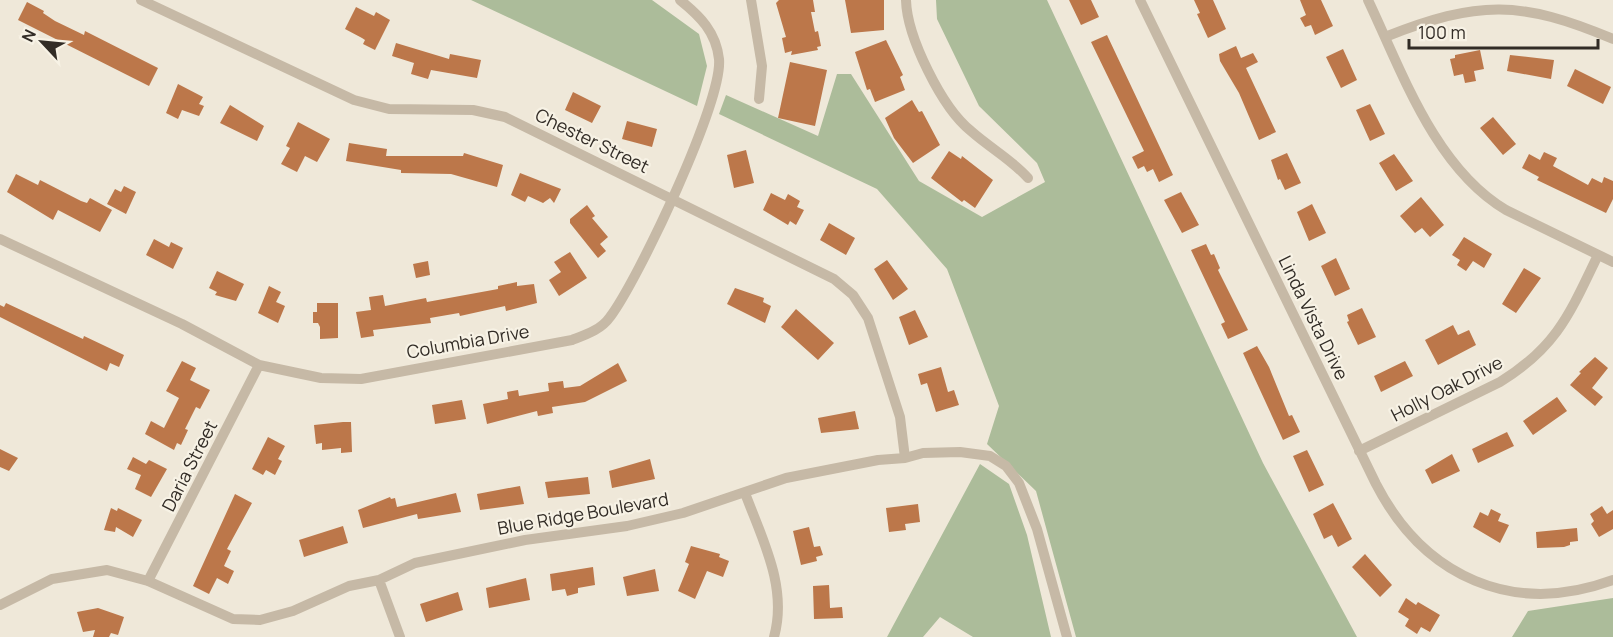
<svg xmlns="http://www.w3.org/2000/svg" width="1613" height="637" font-family="Manrope,sans-serif">
<rect width="100%" height="100%" fill="#efe8d9"/>
<path fill="#acbc9a" d="M471 0H652L699 34 707 66 697 106Z
M936 0H1047L1263 463 1357 637H1076L1036 491 987 444 999 406 947 269 877 189 719 114 726 95 818 136 837 74H851L919 181 982 217 1045 182 1037 163 979 106 937 19Z
M980 464 1009 484 1027 535 1051 637H973L940 617 923 637H887Z
M1613 598V637H1512L1528 611Z"/>
<path fill="#bc774a" d="M779 0H813L815 12H811L815 32 818 31 821 46 817 47 818 50 791 55 792 51 785 53 782 38 786 37 776 3Z
M845 0H884V30L851 33Z
M1069 0H1091L1099 17 1081 25Z
M1194 0H1213L1226 29 1208 38 1197 14 1200 13Z
M1300 0H1321L1333 26 1315 35 1311 25 1305 27 1300 18 1306 15Z
M27 2 44 11 43 13 55 21 84 35 85 31 158 68 149 86 18 20Z
M356 7 374 16 376 12 390 20 375 50 363 44 365 40 362 38 345 29Z
M1107 35 1173 175 1159 182 1153 169 1147 172 1144 166 1138 169 1132 157 1144 151 1091 42Z
M886 40 903 75 900 77 905 90 875 102 870 89 867 90 855 52Z
M396 43 449 59 450 54 481 60 477 78 431 70 428 79 411 74 414 63 392 56Z
M1236 46 1241 58 1253 53 1258 62 1246 68 1276 132 1259 140 1239 93 1220 61 1219 54Z
M1343 49 1357 80 1341 88 1326 57Z
M1480 50 1484 69 1474 71 1476 81 1465 83 1463 74 1454 76 1450 59 1455 58V55Z
M1510 55 1554 60 1551 79 1507 71Z
M790 62 827 70 815 126 778 118Z
M1575 69 1611 87 1603 104 1567 86Z
M178 84 203 97 199 104 204 106 199 116 182 110 178 119 166 113Z
M573 92 601 106 592 123 565 110Z
M912 100 919 112 922 111 940 145 913 163 894 138 885 118Z
M1370 104 1385 134 1370 141 1356 110Z
M230 105 264 126 257 141 220 123Z
M1493 117 1516 144 1503 155 1480 128Z
M627 121 657 129 652 147 622 139Z
M298 122 330 139 317 162 305 156 297 172 281 164 290 148 286 146Z
M349 143 387 149 386 156H463L464 153 503 165 497 187 451 174 401 173V170L346 161Z
M746 150 754 183 734 188 727 155Z
M949 151 961 159 962 156 993 180 975 208 964 200 962 202 931 178Z
M1544 152 1557 158 1553 166 1588 185 1592 178 1602 183 1604 177 1613 181V199L1606 213 1537 180 1539 177 1522 168 1529 154 1540 160Z
M1287 153 1301 183 1285 190 1280 179 1278 180 1271 160Z
M1394 154 1413 181 1396 191 1379 163Z
M520 173 561 189 554 203 550 198 543 203 528 196 525 202 511 195Z
M16 174 38 185 40 180 81 201 87 203 90 198 112 210 100 232 58 210 53 220 7 192Z
M124 186 136 192 126 214 107 204 115 189 121 192Z
M1181 192 1199 225 1182 233 1164 200Z
M771 193 785 200 788 194 800 201 797 207 804 210 796 225 790 221 788 225 763 210Z
M1421 197 1444 225 1430 237 1422 228 1415 233 1400 216Z
M1312 204 1326 233 1309 241 1297 212Z
M587 205 595 216 592 218 608 237 600 244 606 251 598 258 570 223V219Z
M829 223 855 238 846 255 820 240Z
M1464 237 1492 254 1484 268 1473 261 1466 271 1457 265 1460 260 1452 255Z
M154 239 169 247 171 242 183 248 173 269 146 255Z
M1206 244 1211 255 1214 254 1220 268 1218 270 1248 330 1228 339 1221 324 1225 322 1191 250Z
M570 252 587 278 559 296 549 280 561 272 554 262Z
M1336 258 1350 289 1335 296 1321 266Z
M887 260 908 289 893 300 874 269Z
M428 261 430 275 416 278 413 264Z
M1524 268 1541 278 1516 313 1502 304Z
M217 271 244 284 236 301 215 295 217 292 209 288Z
M517 282V286L534 284 537 303 506 311 505 306 460 316 459 313 430 318 431 323 373 330 374 336 361 338 356 312 371 310 369 297 383 295 385 306 426 298 427 302 498 289V286Z
M269 286 281 292 276 302 285 306 278 323 258 313Z
M735 288 764 298 763 302 771 306 765 323 727 304Z
M6 303 83 339 84 336 124 355 119 367 110 363 107 371 0 317V305L4 307Z
M317 303H338V338L320 339V327L318 323H313V312H317Z
M1362 308 1376 337 1358 345 1347 322 1349 321 1347 315Z
M796 309 834 343 818 360 781 327Z
M915 310 928 337 909 345 899 317Z
M1453 325 1458 335 1469 330 1476 345 1438 365 1425 340Z
M1257 346 1269 367 1289 416 1292 415 1300 432 1283 440 1243 353Z
M1595 357 1608 368 1592 388 1603 397 1595 406 1570 385 1581 373 1579 372Z
M182 361 196 368 190 380 210 390 200 409 196 407 185 429 188 430 181 445 177 443 174 450 145 434 151 421 164 428 179 398 166 391Z
M1405 361 1413 376 1381 392 1374 376Z
M618 363 627 381 585 402 552 407 553 413 538 416 537 411 487 424 483 404 508 399 507 392 518 390 519 396 549 391 548 383 563 381 564 388 580 386Z
M941 367 948 392 954 390 959 405 936 412 927 383 921 385 918 374Z
M1557 397 1567 411 1533 435 1523 421Z
M462 400 466 419 435 424 432 405Z
M855 411 859 429 821 433 818 418Z
M343 422H351L352 452 341 453V448L322 450V443L316 444 314 425Z
M1507 432 1514 446 1478 463 1472 449Z
M268 437 285 446 278 459 282 461 275 475 266 470 263 475 252 469Z
M0 449 18 458 9 471 0 467Z
M1307 450 1324 485 1309 492 1293 456Z
M1452 454 1460 471 1432 484 1425 470Z
M133 457 146 464 149 460 167 469 151 497 135 489 141 475 127 469Z
M650 459 655 479 612 488 609 471Z
M588 477 590 494 548 498 545 482Z
M520 486 524 504 480 510 477 494Z
M456 493 461 512 418 519 417 514 363 528 358 510 390 497 391 499 395 498 397 507Z
M235 494 252 503 227 549 231 551 224 566 234 571 228 584 217 578 209 594 193 586Z
M1333 503 1352 539 1338 547 1332 535 1324 539 1313 514Z
M918 504 920 522 905 524 906 530 889 532 886 508Z
M1602 506 1607 514 1613 510V529L1599 537 1591 524 1594 521 1590 514Z
M111 508 117 511 118 508 142 520 133 537 116 527 115 532 104 530Z
M1491 509 1501 514 1498 521 1509 525 1500 543 1473 527 1480 512 1488 516Z
M343 526 348 543 304 557 299 540Z
M809 527 814 547 820 546 823 555 816 557 817 561 801 565 793 531Z
M1577 528 1578 541 1570 542V545L1564 547 1537 548 1536 532Z
M691 546 720 554 719 557 729 561 723 577 707 571 695 599 678 591 689 564 685 562Z
M1365 554 1392 585 1380 597 1352 567Z
M593 567 595 585 578 588V593L567 596 565 589 552 591 550 574Z
M655 569 659 591 627 596 623 577Z
M526 578 530 600 489 608 486 588Z
M829 585 830 608 842 607 843 618 814 619 813 586Z
M458 592 463 610 426 622 420 604Z
M1406 598 1416 605 1418 602 1440 615 1430 632 1421 627 1417 634 1405 626 1409 619 1398 612Z
M98 608 124 617 118 635 111 633 109 637H93L95 630 83 632 77 612Z"/>
<g fill="none" stroke-linecap="round" stroke-linejoin="round">
<path stroke="#c6b9a6" stroke-width="10" d="M141 0 354 100 389 109 473 110 505 117 834 279 853 295 868 318 900 417 905 458
M751 0 762 66 759 99
M906 0C907 37 942 108 971 131 990 148 1011 159 1028 178
M1140 0 1376 484C1424 577 1513 617 1613 580
M1368 0C1402 72 1435 168 1506 210L1613 262
M1385 37C1479 0 1520 0 1613 39
M0 239 182 324 259 365 321 378 361 379 572 340C585 335 601 330 610 317 638 280 723 101 719 59 716 32 700 16 680 0
M1359 451 1500 382C1557 347 1570 313 1598 255
M745 493C762 539 788 587 774 637
M379 580 400 637
M148 581 259 365
M0 605 52 579 107 570 148 581 233 619 260 620 293 611 349 586 379 580 415 563 525 540 627 526 683 513 786 478 878 460 905 458 923 453 960 452 990 456 1006 466 1019 483 1037 529 1067 637"/>
</g>
<g text-anchor="middle" stroke-width="4.5" stroke-linejoin="round" paint-order="stroke">
<g font-size="18" fill="#322c26" stroke="#f7f2e5">
<text transform="translate(592 141) rotate(26)" y="6">Chester Street</text>
<text transform="translate(1313 318) rotate(64)" y="6">Linda Vista Drive</text>
<text transform="translate(468 342) rotate(-10)" y="6">Columbia Drive</text>
<text transform="translate(1447 389) rotate(-27)" y="6">Holly Oak Drive</text>
<text transform="translate(190 466) rotate(-63)" y="6">Daria Street</text>
<text transform="translate(583 514) rotate(-10)" y="6">Blue Ridge Boulevard</text>
</g>
</g>
<g transform="translate(42 42) rotate(296)" stroke="#f7f2e5" stroke-width="4.5" paint-order="stroke">
<path d="M0-4.5L10 22L0 15L-10 22Z" fill="#322c26"/>
<text y="-9" font-size="16" font-weight="bold" text-anchor="middle" fill="#322c26">N</text>
</g>
<path d="M1409 39v9h189v-9" fill="none" stroke="#322c26" stroke-width="3"/>
<text x="1418" y="39" font-size="18" fill="#322c26" stroke="#f7f2e5" stroke-width="4.5" paint-order="stroke">100 m</text>
</svg>
